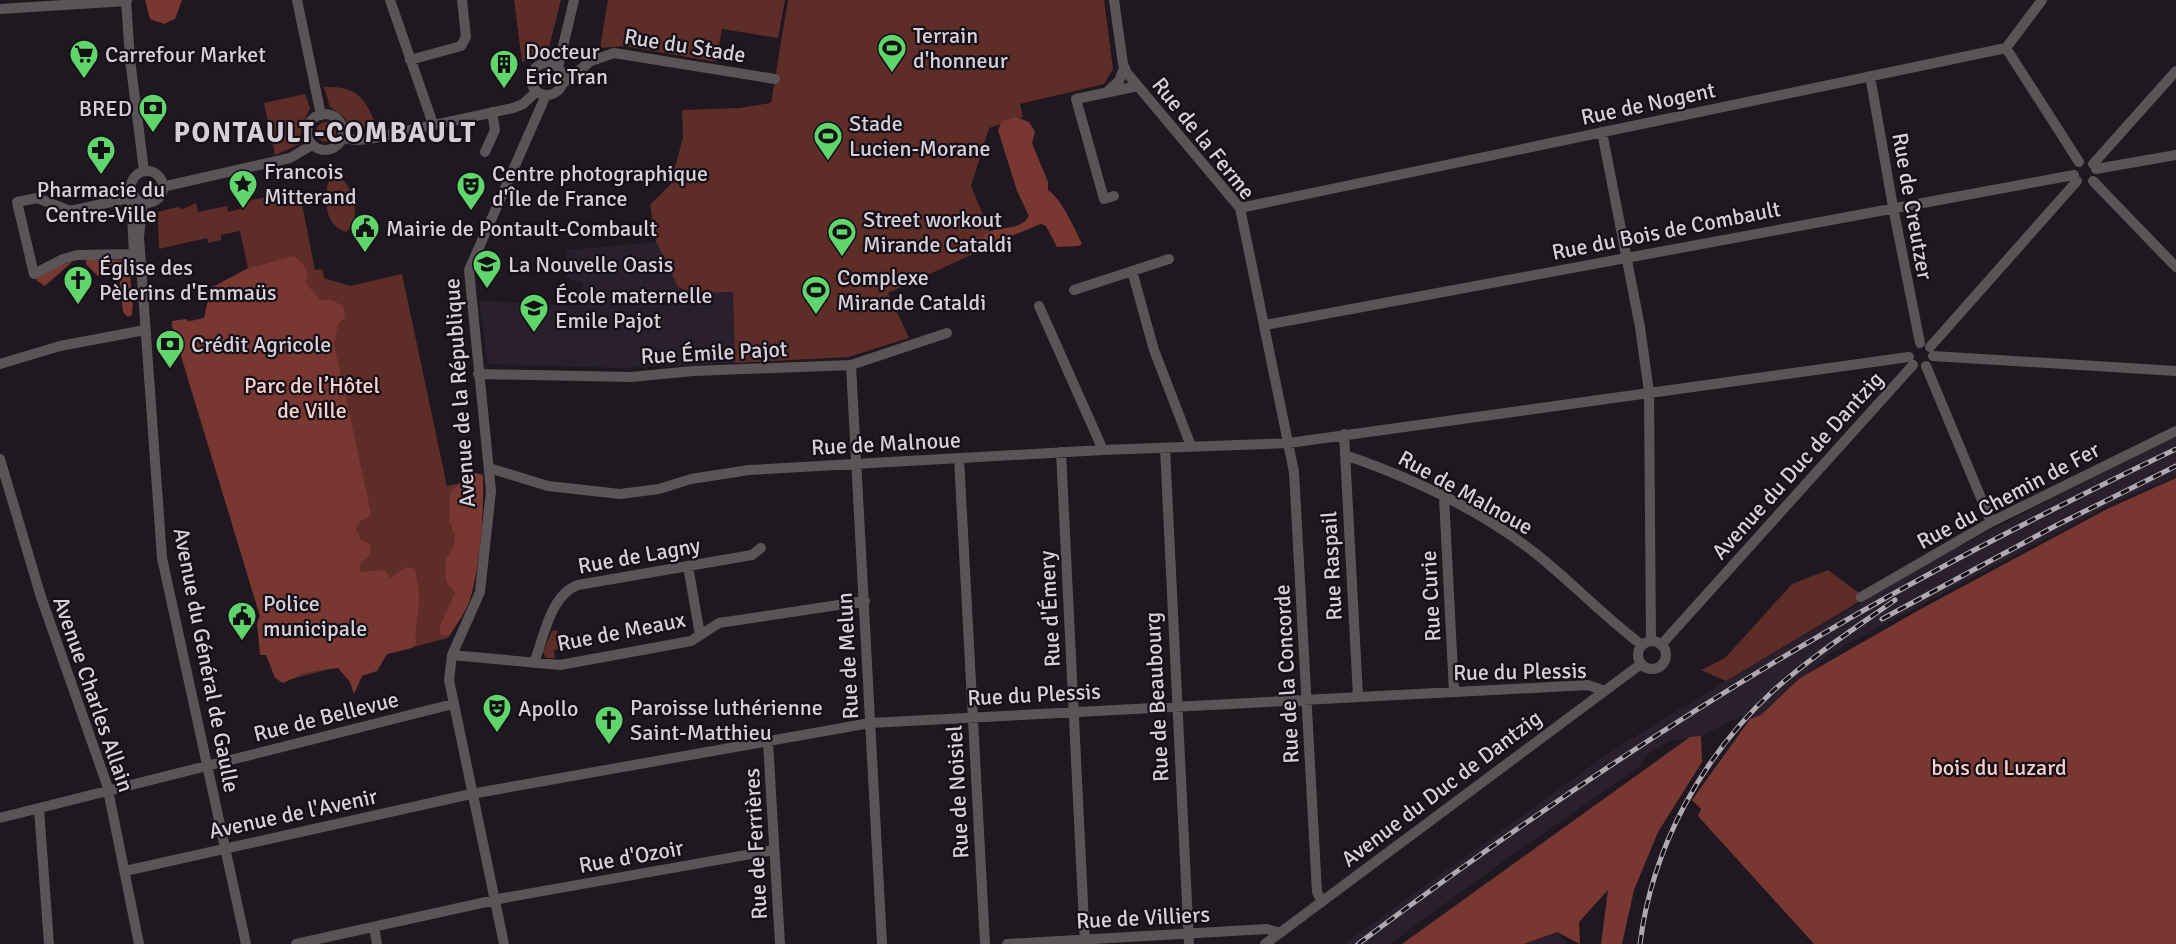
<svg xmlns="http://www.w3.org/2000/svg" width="2176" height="944" font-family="Signika,sans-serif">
<rect width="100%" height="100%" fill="#1f1821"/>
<path fill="#2a1f2c" d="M657 242 679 287 694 293 733 292 735 363 619 368 488 364 479 301 581 305 582 283 566 278V250Z
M2176 436V477L2115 502 1831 653 1758 718 1741 716 1701 736 1670 741 1648 754 1639 767 1512 855 1390 944H1344L1613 750 1749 667 1954 549Z
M1557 931 1567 944H1524Z"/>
<path fill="#5e2d28" d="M514 0H561L549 47 551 48 547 54 522 62Z
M608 0H785L778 38 722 29 716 62 624 46 600 48Z
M788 0H1104L1113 69 1104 84 1020 104 1023 117 989 128 971 186 995 244 888 293 909 338 848 357 735 363 733 292 694 293 678 287 656 241 650 205 670 185 683 138 682 110 739 108 771 103Z
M324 87C359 86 364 98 377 126L351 129 344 117 330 107Z
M305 94 310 108 301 128 300 144 275 155 264 103Z
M316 132a10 10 0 1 1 20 0a10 10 0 1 1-20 0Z
M333 173C352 180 364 217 346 232 322 225 322 190 333 173Z
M290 192 293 206 302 204 315 270 322 269 324 278 350 286 402 274 447 486 483 478C484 510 480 573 469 602 464 615 455 627 448 638L280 682 171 324 204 318 211 288 248 268 240 231 221 235V240L208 243 207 238 159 249 158 212 177 207 183 209 196 203 198 212 227 206 228 212 243 208 242 202Z
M1828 570 1859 593 1862 600 1726 681 1701 670 1725 658 1792 584Z
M557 630 560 649 554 650 555 658H546L543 652 552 631Z"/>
<path fill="#783731" d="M145 0H182L175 19 164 24 150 19Z
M1016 117 1029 122 1035 132 1032 143 1048 182V190C1061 198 1075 229 1082 244L1079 246 1057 247 1046 226 1041 224 987 246 981 242C988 220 1017 236 1029 216L1017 191 998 130 1002 121Z
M294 256 304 265 308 275 305 282 320 300H332L343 306 345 317 338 324 334 344 371 513 368 518 360 521 356 530 361 540 370 544 371 552C367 560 356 562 361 572L385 570 390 578 407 567 415 569C417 580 420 593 419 604 418 618 414 628 416 643L412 648 387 654 377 671 362 676 354 694 350 682 338 668 307 672 283 683 275 678 266 655H260L257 623 260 616 173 328 172 321 186 319 189 322 204 318 211 288 249 268Z
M91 258 128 261 133 301 132 315 128 317 123 312 120 284 114 267H106L98 276 86 264V260Z
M72 262 45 286 37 281 36 277 40 271Z
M475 473 483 475C484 509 480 571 469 602 465 613 456 624 450 635L444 636 440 633V626L455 593 446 581 445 569 446 558 454 547 455 536 449 520 450 492C458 483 467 482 475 473Z
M2176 478V944H1814L1698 816 1701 809 1692 800 1750 719 1761 715 1800 678 1919 610 2107 509Z
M1701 736 1702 762 1658 832 1634 890 1622 944H1601L1608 890 1579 922 1580 944 1557 932 1524 944H1402L1690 737Z"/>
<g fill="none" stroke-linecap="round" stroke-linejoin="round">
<path stroke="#5b5457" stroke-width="10" d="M126 0 130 59 144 171
M297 0 321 115
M390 0 433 124
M1114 0 1123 64 1127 73 1240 208 1294 472 1317 892 1322 902
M0 9 127 1
M2006 48 2079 162
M410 60 461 46 466 37 462 0
M531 79a16 16 0 1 1 32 0a16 16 0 1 1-32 0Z
M558 67 574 0
M1870 76 1893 207 1920 343
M562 84 591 61 614 53 775 79
M1107 92 1119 81 1124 68
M307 132a18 18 0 1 1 36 0a18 18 0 1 1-36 0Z
M1602 132 1640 327 1649 392 1651 641
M342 138 356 140 369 139 513 108 523 104 536 92
M485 152 495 130 492 112
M2093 164 2176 71
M2096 169 2176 155
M131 187a16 16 0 1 1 32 0a16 16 0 1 1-32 0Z
M2093 181 2176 267
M162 187 290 158 312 145
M124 193 131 195 134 254 77 255 63 259 34 274 17 202 37 198 70 211 125 199Z
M1114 196 1104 199 1076 99 1138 86
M143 202 139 237 162 558 246 944
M1240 208 2006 48 2042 0
M1132 271 1154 350 1191 446
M1074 290 1169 259
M1039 306 1103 450
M1265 325 2074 175
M1930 347 2077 181
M1933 356 2176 371
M0 364 60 346 145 330
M851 365 882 944
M1926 366 1991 522
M478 374 631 377 693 371 851 365 947 333
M1344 434 1358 696
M1165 448 1189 944
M1061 452 1085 944
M1345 455C1412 478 1479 509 1535 553 1572 582 1604 617 1642 645
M959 458 985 944
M0 459 41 597 107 785 139 944
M489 468 548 486 620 494 659 489 691 479 749 470 1103 450 1289 443 1909 357
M1444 497 1454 692
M688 566 700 635
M1861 597 1991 522 2176 431
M1638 655a14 14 0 1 1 28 0a14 14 0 1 1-28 0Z
M1661 645 1913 365
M452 655 560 665 691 641 719 623 865 601
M534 663C544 637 550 595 578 585L752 555 761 548
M768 742 780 944
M39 809 49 944
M0 818 453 704
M125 871 471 794 870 723 1588 685 1605 691
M374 927 377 944
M296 944 504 898 774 850
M504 944 449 680 452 655 480 592 491 491 469 270 546 95
M1007 944 1267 929 1280 933
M1265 944 1641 664"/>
<g stroke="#afa9b1" stroke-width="5">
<path id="rail" d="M1882 619 2057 525 2176 466
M1358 944C1505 834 1655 731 1814 639 1931 570 2053 508 2176 449
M1640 944C1652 847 1702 756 1774 690 1811 657 1854 629 1895 600"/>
</g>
<use href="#rail" stroke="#150f17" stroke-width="3" stroke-dasharray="9" stroke-linecap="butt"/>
</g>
<defs>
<g id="stadium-pin" transform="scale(1.5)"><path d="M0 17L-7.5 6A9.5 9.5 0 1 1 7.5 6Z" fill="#60d56b" stroke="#150f17"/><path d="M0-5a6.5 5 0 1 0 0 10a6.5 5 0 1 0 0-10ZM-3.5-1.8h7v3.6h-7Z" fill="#111"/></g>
<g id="supermarket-pin" transform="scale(1.5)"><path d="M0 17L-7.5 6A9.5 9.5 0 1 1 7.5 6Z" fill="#60d56b" stroke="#150f17"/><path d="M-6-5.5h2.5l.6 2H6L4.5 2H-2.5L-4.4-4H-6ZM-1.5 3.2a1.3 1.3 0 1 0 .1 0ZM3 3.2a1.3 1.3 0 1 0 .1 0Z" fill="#111"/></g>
<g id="building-pin" transform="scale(1.5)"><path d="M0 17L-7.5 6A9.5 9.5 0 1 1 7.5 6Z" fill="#60d56b" stroke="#150f17"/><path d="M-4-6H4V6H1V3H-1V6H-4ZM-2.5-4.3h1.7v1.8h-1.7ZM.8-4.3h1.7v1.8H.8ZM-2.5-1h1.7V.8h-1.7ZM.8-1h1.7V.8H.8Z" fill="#111"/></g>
<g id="bank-pin" transform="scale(1.5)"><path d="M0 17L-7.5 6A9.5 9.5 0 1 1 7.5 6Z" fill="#60d56b" stroke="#150f17"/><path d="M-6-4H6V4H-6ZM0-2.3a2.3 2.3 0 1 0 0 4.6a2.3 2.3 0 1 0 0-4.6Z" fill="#111"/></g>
<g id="pharmacy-pin" transform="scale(1.5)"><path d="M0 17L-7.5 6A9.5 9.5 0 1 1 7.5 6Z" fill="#60d56b" stroke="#150f17"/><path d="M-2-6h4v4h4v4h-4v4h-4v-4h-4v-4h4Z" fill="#111"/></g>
<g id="sight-pin" transform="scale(1.5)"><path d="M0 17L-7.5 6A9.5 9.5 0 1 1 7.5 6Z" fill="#60d56b" stroke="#150f17"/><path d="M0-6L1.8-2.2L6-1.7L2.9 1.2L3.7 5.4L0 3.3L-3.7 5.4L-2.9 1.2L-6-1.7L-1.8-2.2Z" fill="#111"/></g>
<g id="theatre-pin" transform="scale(1.5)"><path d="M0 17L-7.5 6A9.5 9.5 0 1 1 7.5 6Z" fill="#60d56b" stroke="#150f17"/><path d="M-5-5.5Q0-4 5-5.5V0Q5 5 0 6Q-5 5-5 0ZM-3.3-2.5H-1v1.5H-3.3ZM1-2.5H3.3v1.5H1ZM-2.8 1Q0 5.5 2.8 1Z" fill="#111"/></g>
<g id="civic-pin" transform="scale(1.5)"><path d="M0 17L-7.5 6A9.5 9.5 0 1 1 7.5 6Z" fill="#60d56b" stroke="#150f17"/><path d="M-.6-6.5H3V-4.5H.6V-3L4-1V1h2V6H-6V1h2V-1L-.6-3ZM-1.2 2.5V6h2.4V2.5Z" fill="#111"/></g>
<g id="school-pin" transform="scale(1.5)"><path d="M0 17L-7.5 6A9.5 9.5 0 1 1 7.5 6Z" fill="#60d56b" stroke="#150f17"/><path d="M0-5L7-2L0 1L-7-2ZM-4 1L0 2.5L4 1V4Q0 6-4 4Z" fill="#111"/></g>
<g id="church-pin" transform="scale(1.5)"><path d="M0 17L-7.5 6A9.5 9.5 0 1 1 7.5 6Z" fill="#60d56b" stroke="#150f17"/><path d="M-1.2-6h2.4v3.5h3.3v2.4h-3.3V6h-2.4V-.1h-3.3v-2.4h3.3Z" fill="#111"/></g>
</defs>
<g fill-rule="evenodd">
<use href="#stadium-pin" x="892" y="48"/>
<use href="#supermarket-pin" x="84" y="54"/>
<use href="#building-pin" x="504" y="64"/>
<use href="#bank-pin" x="153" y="108"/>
<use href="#stadium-pin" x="828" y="136"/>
<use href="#pharmacy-pin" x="101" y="150"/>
<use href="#sight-pin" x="243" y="184"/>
<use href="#theatre-pin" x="471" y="186"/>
<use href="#civic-pin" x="365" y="228"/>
<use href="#stadium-pin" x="842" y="232"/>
<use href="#school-pin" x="487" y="264"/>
<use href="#church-pin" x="78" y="280"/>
<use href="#stadium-pin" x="816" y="290"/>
<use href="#school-pin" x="534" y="308"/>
<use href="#bank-pin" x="170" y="344"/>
<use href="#civic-pin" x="242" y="616"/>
<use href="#theatre-pin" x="497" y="708"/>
<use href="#church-pin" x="609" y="720"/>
</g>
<g text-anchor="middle" stroke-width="4.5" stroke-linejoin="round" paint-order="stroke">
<g font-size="22" fill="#d6d1d8" stroke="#150f17" text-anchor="start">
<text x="913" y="43">Terrain<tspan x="913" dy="25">d'honneur</tspan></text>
<text x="525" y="59">Docteur<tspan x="525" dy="25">Eric Tran</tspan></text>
<text x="105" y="62">Carrefour Market</text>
<text x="132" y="116" text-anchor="end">BRED</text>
<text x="849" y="131">Stade<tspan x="849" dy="25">Lucien-Morane</tspan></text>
<text x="264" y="179">Francois<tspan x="264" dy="25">Mitterand</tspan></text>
<text x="492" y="181">Centre photographique<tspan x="492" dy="25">d'Île de France</tspan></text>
<text x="101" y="197" text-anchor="middle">Pharmacie du<tspan x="101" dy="25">Centre-Ville</tspan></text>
<text x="863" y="227">Street workout<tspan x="863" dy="25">Mirande Cataldi</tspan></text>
<text x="386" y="236">Mairie de Pontault-Combault</text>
<text x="508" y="272">La Nouvelle Oasis</text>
<text x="99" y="275">Église des<tspan x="99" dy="25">Pèlerins d'Emmaüs</tspan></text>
<text x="837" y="285">Complexe<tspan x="837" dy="25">Mirande Cataldi</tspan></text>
<text x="555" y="303">École maternelle<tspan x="555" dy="25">Emile Pajot</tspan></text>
<text x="191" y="352">Crédit Agricole</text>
<text x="263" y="611">Police<tspan x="263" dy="25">municipale</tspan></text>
<text x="630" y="715">Paroisse luthérienne<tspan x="630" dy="25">Saint-Matthieu</tspan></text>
<text x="518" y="716">Apollo</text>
</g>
<g font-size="22" fill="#d6d1d8" stroke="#150f17">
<text transform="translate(685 45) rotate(9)" y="8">Rue du Stade</text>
<text transform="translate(1648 103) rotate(-12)" y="8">Rue de Nogent</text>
<text transform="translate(1204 138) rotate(51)" y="8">Rue de la Ferme</text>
<text transform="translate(1913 206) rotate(80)" y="8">Rue de Creutzer</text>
<text transform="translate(1666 230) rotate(-11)" y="8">Rue du Bois de Combault</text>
<text transform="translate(714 352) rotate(-3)" y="8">Rue Émile Pajot</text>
<text transform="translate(459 393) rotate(-94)" y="8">Avenue de la République</text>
<text transform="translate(886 443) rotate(-3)" y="8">Rue de Malnoue</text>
<text transform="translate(1797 465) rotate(-48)" y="8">Avenue du Duc de Dantzig</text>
<text transform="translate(1466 492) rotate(29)" y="8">Rue de Malnoue</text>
<text transform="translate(2008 495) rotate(-28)" y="8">Rue du Chemin de Fer</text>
<text transform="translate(639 555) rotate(-10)" y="8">Rue de Lagny</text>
<text transform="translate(1331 566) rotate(-93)" y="8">Rue Raspail</text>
<text transform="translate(1430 596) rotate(-93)" y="8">Rue Curie</text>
<text transform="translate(1049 609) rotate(-93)" y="8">Rue d'Émery</text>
<text transform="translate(621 631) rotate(-11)" y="8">Rue de Meaux</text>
<text transform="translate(847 656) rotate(-93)" y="8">Rue de Melun</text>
<text transform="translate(207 660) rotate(79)" y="8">Avenue du Général de Gaulle</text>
<text transform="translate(1520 671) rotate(-1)" y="8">Rue du Plessis</text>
<text transform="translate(1286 674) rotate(-93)" y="8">Rue de la Concorde</text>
<text transform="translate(94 694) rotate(71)" y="8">Avenue Charles Allain</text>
<text transform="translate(1034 694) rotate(-3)" y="8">Rue du Plessis</text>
<text transform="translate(1156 697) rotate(-93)" y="8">Rue de Beaubourg</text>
<text transform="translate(326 716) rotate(-14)" y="8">Rue de Bellevue</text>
<text transform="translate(1441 788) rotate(-37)" y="8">Avenue du Duc de Dantzig</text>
<text transform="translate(957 792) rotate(-93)" y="8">Rue de Noisiel</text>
<text transform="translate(293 813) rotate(-12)" y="8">Avenue de l'Avenir</text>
<text transform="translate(755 844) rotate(-93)" y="8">Rue de Ferrières</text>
<text transform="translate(631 856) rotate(-10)" y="8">Rue d'Ozoir</text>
<text transform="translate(1143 917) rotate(-3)" y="8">Rue de Villiers</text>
</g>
<g font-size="22" fill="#fad0ca" stroke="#150f17">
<text x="312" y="393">Parc de l’Hôtel<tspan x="312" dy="25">de Ville</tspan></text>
<text x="1999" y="775">bois du Luzard</text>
</g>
<g font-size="28" font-weight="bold" letter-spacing="1.5" fill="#d6cdd9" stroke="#150f17">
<text x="325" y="142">PONTAULT-COMBAULT</text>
</g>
</g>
</svg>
